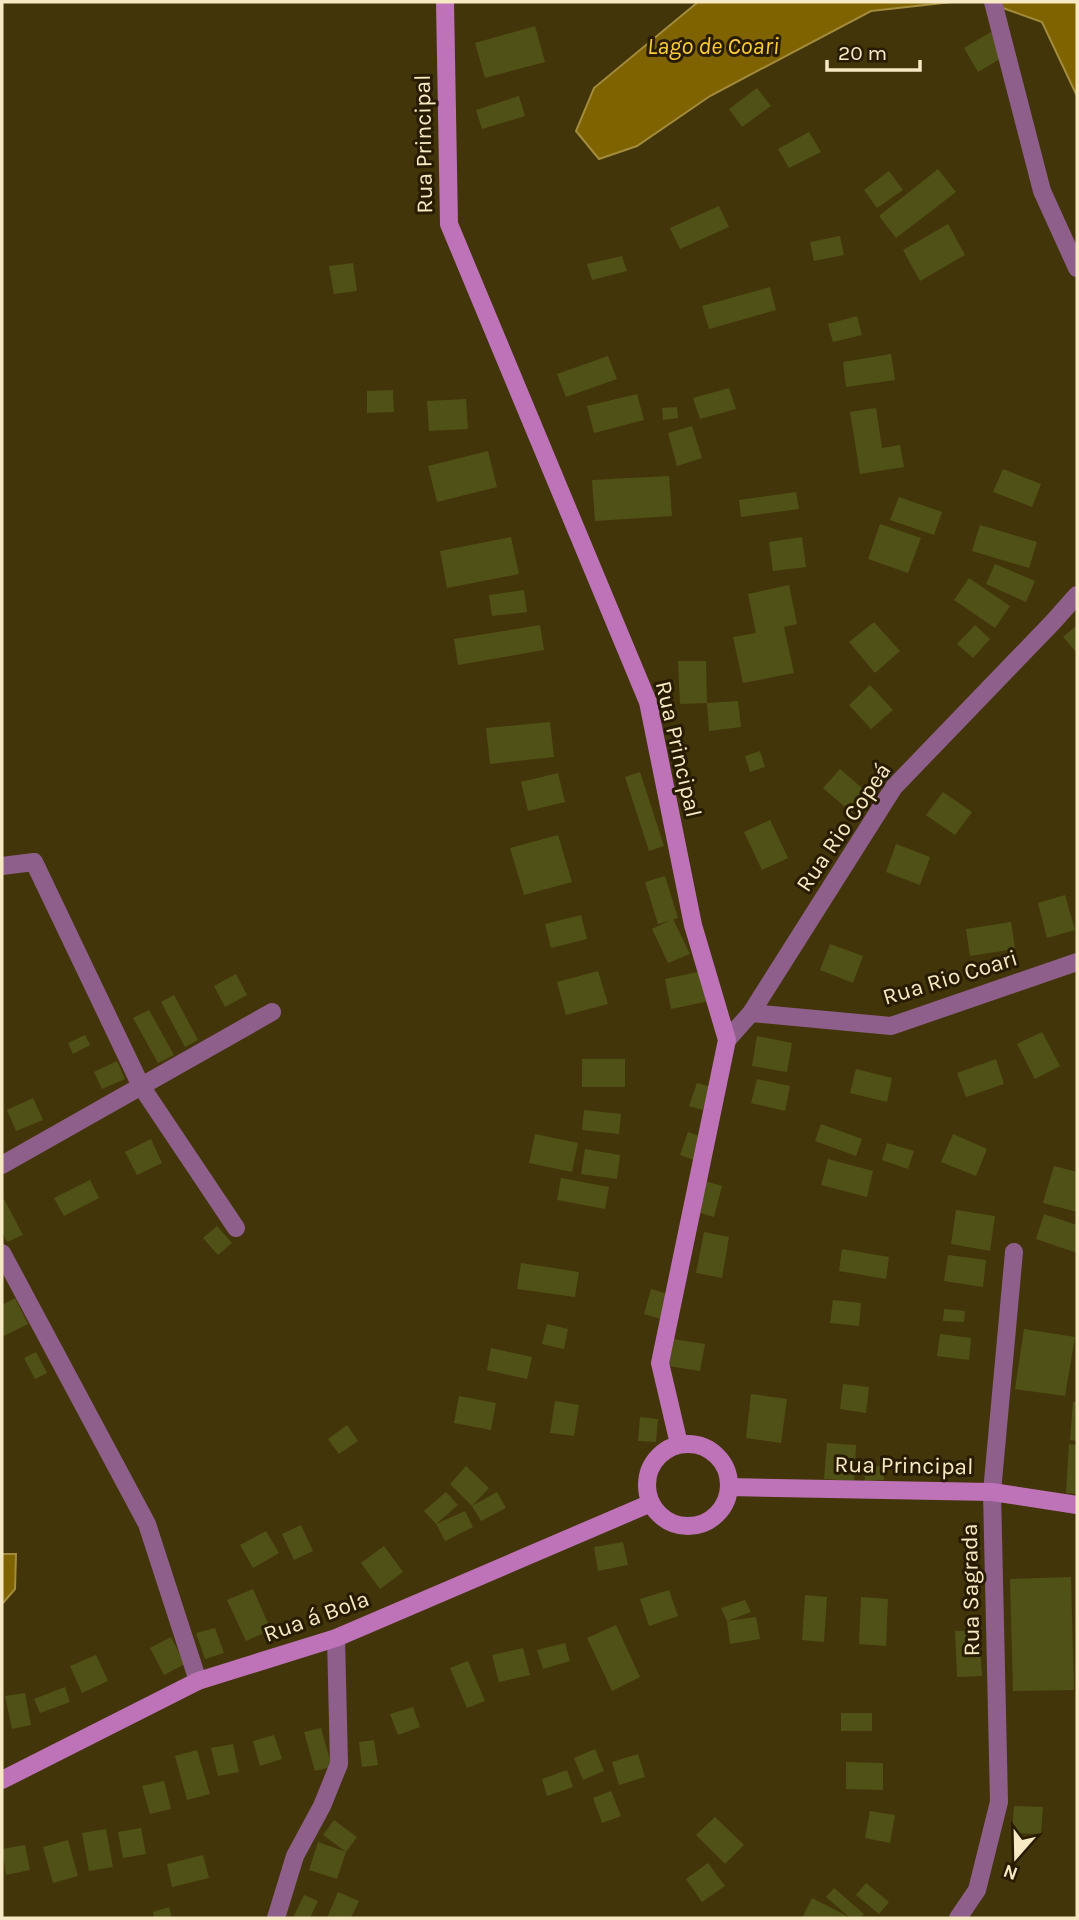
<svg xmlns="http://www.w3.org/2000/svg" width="1079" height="1920" font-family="Karla,sans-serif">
<rect width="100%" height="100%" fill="#43350a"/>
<path fill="#7e6300" stroke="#a28b3b" stroke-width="2" d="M698 2H952L871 11 710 96 637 146 599 159 576 131 594 88Z
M986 2H1077V96L1042 22Z
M2 1554H16L15 1589 2 1604Z"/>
<path fill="#505116" d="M535 26 545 62 485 78 475 43Z
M991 32 1005 56 978 72 964 48Z
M757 88 771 106 742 127 729 109Z
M519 96 525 116 482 129 476 110Z
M809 132 821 152 789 168 778 149Z
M938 169 956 192 896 238 879 216Z
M889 171 903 190 877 208 864 190Z
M719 206 729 227 680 249 670 228Z
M948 224 965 255 920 281 903 250Z
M840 236 844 255 814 261 810 242Z
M622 256 627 271 592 280 587 264Z
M353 263 357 291 334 294 329 266Z
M770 287 776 310 709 329 702 306Z
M857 316 862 335 833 342 828 324Z
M891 354 895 380 846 387 843 362Z
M608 356 617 379 566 397 557 374Z
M729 388 736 409 700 419 693 398Z
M393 390 394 412 367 413V391Z
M637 394 644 420 594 433 587 406Z
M466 399 468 429 429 431 427 401Z
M677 407 678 418 663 420 662 408Z
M876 408 882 448 900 445 904 467 860 474 850 412Z
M692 426 702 458 677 466 668 433Z
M488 451 497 487 437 502 428 466Z
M1003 469 1041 484 1032 507 993 492Z
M669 476 672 516 595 521 592 480Z
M796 492 799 509 741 517 739 500Z
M899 497 942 512 934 535 890 520Z
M880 524 921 538 908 573 868 559Z
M980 525 1037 542 1029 568 972 551Z
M511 537 519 574 447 588 440 551Z
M802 537 806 567 773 571 769 542Z
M995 564 1035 581 1026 602 986 584Z
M969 578 1010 606 995 628 954 600Z
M789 585 797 624 784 627 794 673 743 683 733 637 756 633 748 594Z
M524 590 527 612 492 616 489 595Z
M874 622 900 651 875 673 849 642Z
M540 625 544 650 458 665 454 639Z
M975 625 990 639 973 658 957 644Z
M1077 625V653L1063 637Z
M678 661H706L707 703 680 704Z
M870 685 893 710 871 729 849 705Z
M738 701 741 727 709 731 707 703Z
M550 722 554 757 490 764 486 728Z
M760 751 765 767 750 772 745 756Z
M840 769 869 794 852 813 823 788Z
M640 772 664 846 649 851 625 777Z
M558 773 565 802 528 811 521 782Z
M943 792 972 812 955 835 926 815Z
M770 820 788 858 762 870 744 832Z
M558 835 572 882 524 895 510 848Z
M896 844 930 857 920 885 886 872Z
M665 876 678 918 658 924 645 882Z
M1065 895 1075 930 1047 938 1038 903Z
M581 915 587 939 551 948 545 924Z
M673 919 690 954 668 963 652 929Z
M1011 922 1015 949 970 956 966 929Z
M830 944 863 956 853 983 820 970Z
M598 971 608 1004 566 1015 557 982Z
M702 971 709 1001 671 1009 665 979Z
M236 974 247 995 225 1007 214 986Z
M174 995 198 1040 185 1047 161 1002Z
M149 1010 174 1055 158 1063 133 1018Z
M1042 1032 1060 1066 1035 1079 1017 1044Z
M85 1035 90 1045 73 1054 68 1043Z
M757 1036 792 1043 787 1072 752 1066Z
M582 1059H625V1087H582Z
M996 1059 1004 1084 966 1097 957 1073Z
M117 1061 125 1079 102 1089 94 1072Z
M856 1069 892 1078 887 1102 850 1093Z
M757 1079 790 1086 785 1111 751 1103Z
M697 1083 711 1087 703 1110 689 1106Z
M33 1098 43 1120 16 1131 7 1110Z
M584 1110 621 1114 619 1134 582 1130Z
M821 1124 862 1139 856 1156 815 1141Z
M688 1132 702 1137 694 1160 680 1155Z
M535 1134 578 1143 572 1172 529 1163Z
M953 1134 987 1149 976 1176 941 1162Z
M151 1139 162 1163 137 1175 125 1152Z
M887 1143 914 1151 908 1169 882 1160Z
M585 1149 620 1155 617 1179 581 1174Z
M828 1159 873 1171 867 1197 821 1185Z
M1054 1166 1077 1172V1212L1043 1203Z
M561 1178 609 1187 605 1209 557 1200Z
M90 1180 99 1198 64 1216 54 1198Z
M705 1181 722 1186 714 1217 697 1212Z
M4 1199 23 1235 7 1242 2 1231V1200Z
M956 1210 995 1216 990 1251 951 1244Z
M1044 1214 1077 1225V1253L1036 1239Z
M217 1226 232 1243 218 1255 203 1238Z
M704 1232 729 1237 722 1278 696 1273Z
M842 1249 889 1257 886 1279 839 1271Z
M948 1255 986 1260 983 1287 944 1281Z
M521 1263 579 1272 575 1297 517 1289Z
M651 1289 671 1295 664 1320 644 1314Z
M15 1298 28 1324 4 1336 2 1331V1305Z
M833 1300 861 1303 859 1326 830 1323Z
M944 1309 965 1311 964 1322 943 1321Z
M547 1324 568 1329 564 1349 542 1344Z
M1024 1329 1075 1337 1065 1396 1015 1389Z
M940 1334 971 1338 969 1360 937 1356Z
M673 1339 705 1344 700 1371 668 1366Z
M491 1348 532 1357 527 1379 487 1370Z
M36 1352 47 1373 35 1379 24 1358Z
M843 1384 869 1387 866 1413 840 1409Z
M751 1394 787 1399 781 1443 746 1438Z
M459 1396 496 1403 491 1430 454 1423Z
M555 1401 579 1405 574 1436 550 1433Z
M1073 1402H1077V1441L1070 1440Z
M640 1417 658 1419 656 1442 638 1441Z
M347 1425 358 1441 339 1454 328 1439Z
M827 1443 856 1445 854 1481 824 1479Z
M1069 1444 1077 1445V1494L1066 1493Z
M466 1466 489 1488 472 1506 497 1492 506 1508 481 1521 472 1506 450 1484Z
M883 1466 884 1480 865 1481 864 1467Z
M446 1492 458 1505 436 1524 424 1511Z
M465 1511 473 1527 445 1541 436 1524Z
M301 1525 313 1551 294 1560 282 1534Z
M266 1531 279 1553 253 1568 240 1545Z
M623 1542 628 1565 598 1571 594 1547Z
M384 1546 403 1572 380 1589 361 1563Z
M1071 1577 1074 1690 1013 1691 1010 1579Z
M253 1589 271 1630 246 1641 227 1600Z
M669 1590 678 1616 649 1626 640 1599Z
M805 1595 827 1597 824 1642 802 1640Z
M861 1597 888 1599 886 1646 859 1644Z
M745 1600 751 1612 727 1621 756 1617 760 1639 730 1644 727 1621 721 1608Z
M616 1625 640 1677 612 1691 587 1638Z
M215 1628 224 1653 205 1659 196 1633Z
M979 1630 982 1676 957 1677 955 1631Z
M171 1637 185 1664 164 1675 150 1648Z
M565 1643 570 1661 543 1669 537 1650Z
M523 1648 530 1675 499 1682 492 1655Z
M96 1655 108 1681 82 1693 70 1666Z
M468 1661 485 1701 467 1708 450 1668Z
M65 1687 70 1702 40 1713 34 1699Z
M25 1693 31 1725 12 1729 5 1696Z
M413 1707 420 1727 398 1735 390 1714Z
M841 1713H872V1731H841Z
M321 1728 332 1767 315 1771 304 1732Z
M274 1735 282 1759 260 1766 253 1741Z
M374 1740 378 1765 362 1767 359 1742Z
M233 1744 239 1772 218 1776 211 1748Z
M595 1749 604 1771 583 1780 574 1758Z
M197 1750 210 1794 187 1800 175 1756Z
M638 1754 645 1777 619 1785 612 1762Z
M846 1762 883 1763V1790L846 1789Z
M567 1770 573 1787 547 1796 542 1779Z
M164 1781 171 1809 150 1814 142 1786Z
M611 1791 621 1816 602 1823 593 1798Z
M1014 1806 1043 1807 1041 1834 1012 1833Z
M870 1811 895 1815 890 1843 865 1838Z
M715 1817 744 1845 725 1864 696 1835Z
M334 1820 357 1837 346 1852 323 1835Z
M141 1828 146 1854 123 1858 118 1832Z
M106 1829 113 1867 89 1871 82 1833Z
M68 1840 78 1876 53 1883 43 1847Z
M318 1842 346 1852 337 1879 309 1870Z
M25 1845 30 1870 6 1875 2 1849Z
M203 1855 209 1878 172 1887 167 1864Z
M708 1863 725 1886 702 1902 686 1879Z
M866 1883 889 1902 879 1914 856 1895Z
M834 1888 864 1914 861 1918H850L826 1897Z
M338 1892 359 1901 351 1918H327Z
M304 1895 318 1901 310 1918H293Z
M812 1898 847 1916 846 1918H802Z
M169 1907 172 1918H154L153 1912Z"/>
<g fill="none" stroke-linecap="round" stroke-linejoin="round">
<path stroke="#8e5f8a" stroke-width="18" d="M993 2 1042 191 1077 268
M2 866 34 862 141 1086 236 1228
M751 1013 891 1026 1077 962
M727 1040 751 1013 894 787 1053 622 1077 595
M2 1165 272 1012
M2 1253 147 1524 198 1681
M276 1918 295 1856 322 1806 339 1764 336 1638
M958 1918 977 1890 999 1802 992 1492 1014 1252"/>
<path stroke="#be73b8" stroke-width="18" d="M445 2 449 224 648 702 693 925 727 1040 660 1363 679 1444
M647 1485a41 41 0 1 1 82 0a41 41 0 1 1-82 0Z
M729 1487 992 1492 1077 1505
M2 1780 198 1681 336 1638 651 1503"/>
</g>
<g text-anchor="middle" stroke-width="6" stroke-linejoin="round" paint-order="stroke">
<g font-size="23" fill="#f7e9c4" stroke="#271c00">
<text transform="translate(423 144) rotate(-91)" y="8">Rua Principal</text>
<text transform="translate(679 749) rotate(77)" y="8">Rua Principal</text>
<text transform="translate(843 827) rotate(-56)" y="8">Rua Rio Copeá</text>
<text transform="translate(950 977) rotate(-17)" y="8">Rua Rio Coari</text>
<text transform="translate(904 1465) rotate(1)" y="8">Rua Principal</text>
<text transform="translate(970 1590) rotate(-91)" y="8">Rua Sagrada</text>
<text transform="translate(316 1616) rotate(-20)" y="8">Rua á Bola</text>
</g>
<g font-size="24" font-style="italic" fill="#fbcb38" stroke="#271c00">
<text x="713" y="54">Lago de Coari</text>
</g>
</g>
<rect width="1079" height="1920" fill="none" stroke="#f7e9c4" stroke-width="7"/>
<g transform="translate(1016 1857) rotate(200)" stroke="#271c00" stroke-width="5" paint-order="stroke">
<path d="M0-5L12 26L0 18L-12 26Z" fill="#f7e9c4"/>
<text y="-10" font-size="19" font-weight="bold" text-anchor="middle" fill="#f7e9c4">N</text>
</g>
<path d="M827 60v10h93v-10" fill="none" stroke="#f7e9c4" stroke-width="3.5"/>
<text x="838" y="60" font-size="21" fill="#f7e9c4" stroke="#271c00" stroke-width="5" paint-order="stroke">20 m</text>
</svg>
